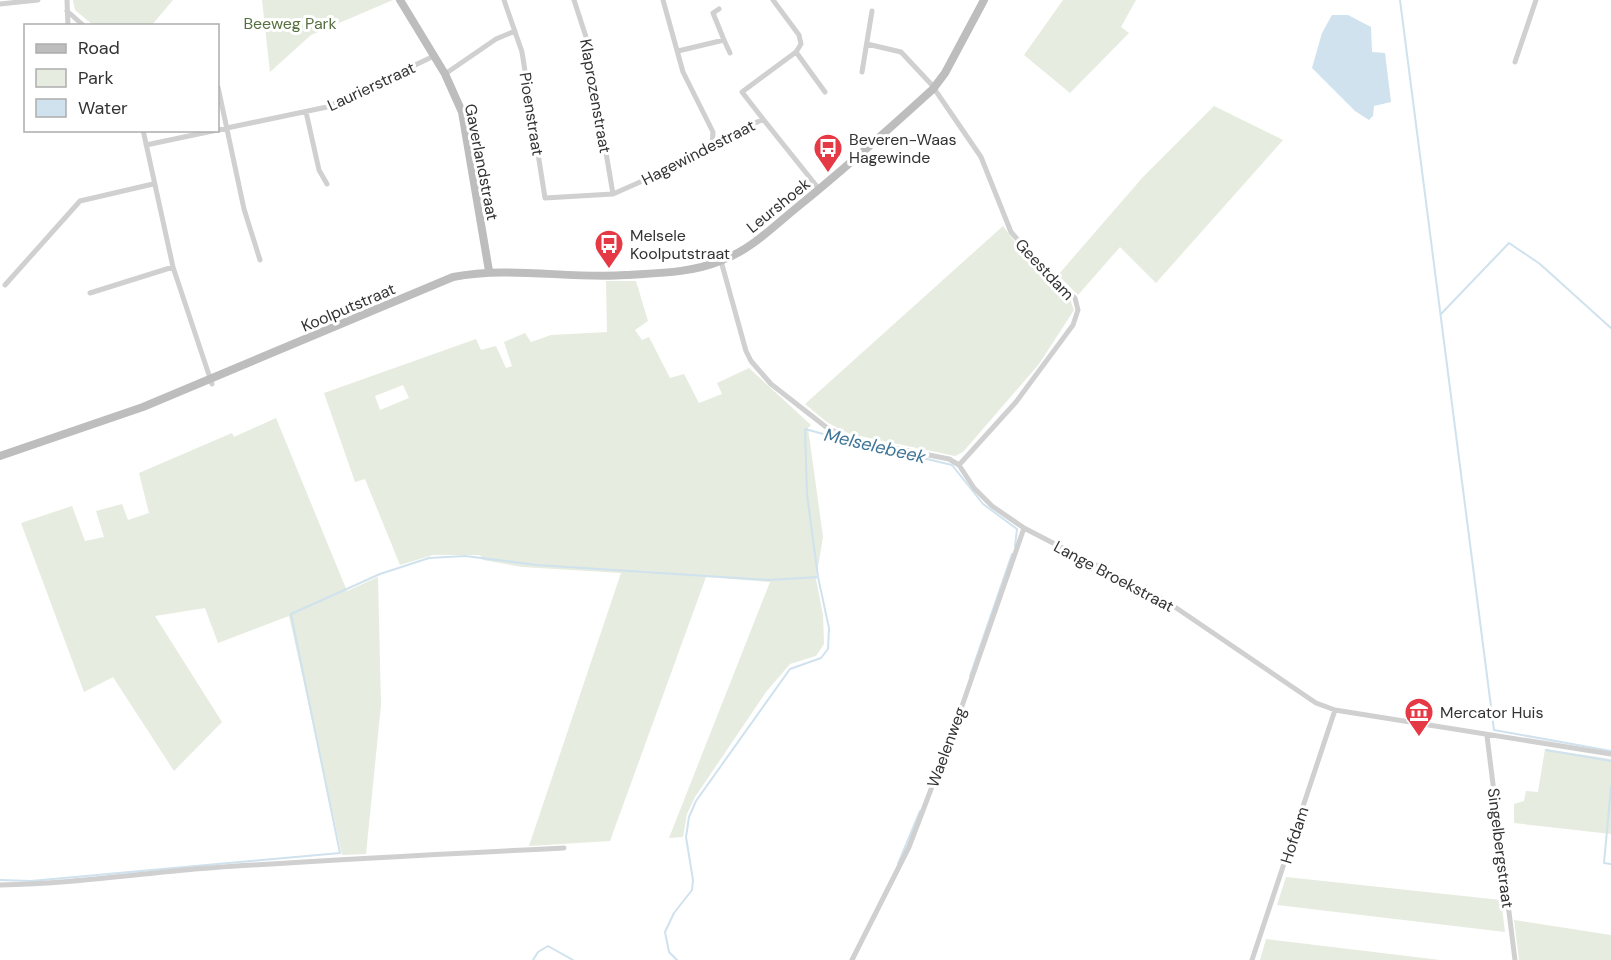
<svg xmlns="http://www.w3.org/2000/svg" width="1611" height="960" font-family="'DM Sans',sans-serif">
<rect width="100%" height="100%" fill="#fff"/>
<path fill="#e6ecdf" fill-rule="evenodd" d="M73 0H173L151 26 93 25 75 10Z
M262 0H393L311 35 270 72Z
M1063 0H1136L1121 27 1129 33 1070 93 1024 55Z
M1214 106 1283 140 1156 283 1120 247 1078 295 1058 275 1143 177Z
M1003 226 1027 258 1070 299 1074 310 1039 364 963 452 955 456 850 434 828 423 805 404Z
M606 281H636L648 321 635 330 642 340 649 337 670 378 684 374 699 403 722 394 717 383 749 368 811 425 808 428 823 537 816 579 823 615 824 644 816 656 790 664 766 692 695 797 687 814 683 837 669 838 770 582 706 577 610 841 529 846 621 573 522 567 483 560 480 555H433L400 565 365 479 355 482 324 393 476 339 481 350 496 346 506 368 512 366 504 342 525 333 531 342 551 335 607 332ZM403 385 409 398 380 410 375 396Z
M276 418 347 591 378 577 381 705 366 854 342 855 289 616 218 643 205 608 155 616 222 722 174 771 113 677 84 692 21 523 72 506 85 541 104 537 96 511 122 504 128 520 149 513 139 473 232 433 234 437Z
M1545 749 1611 759V834L1514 823V804L1524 801 1526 791 1538 792Z
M1286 877 1501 900 1505 932 1277 905Z
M1514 920 1611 935V960H1519Z
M1266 939 1440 960H1260Z"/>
<path fill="#cfe2ee" d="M1332 15H1348L1371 27 1372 52 1385 53 1391 102 1374 106 1373 116 1369 120 1355 111 1312 68 1322 33Z"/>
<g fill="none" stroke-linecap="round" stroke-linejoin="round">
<path stroke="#cfe2ee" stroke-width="2" d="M1400 0 1494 730 1611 751
M1441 314 1509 243 1540 264 1611 328
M881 448 952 465 983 504 1017 529 1015 546
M970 676 1012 554
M947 741 953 724
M1546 750 1611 761
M1611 787 1604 863 1611 864
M898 864 920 811
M0 880 31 881 340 853 291 614 380 574 429 558 465 556 537 565 769 580 818 577
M533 960 538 952 548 946 573 960
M677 960 669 952 665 932 674 913 692 890 693 880 686 837 689 817 696 801 790 669 821 658 828 649 829 628 818 577 807 494 805 429 849 441"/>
<path stroke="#d0d0d0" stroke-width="5" d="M67 0 68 26
M504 0 522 52 545 198 613 194 665 171 763 119 819 189
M574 0 587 40 613 194
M663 0 683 72 713 132 712 146
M0 4 38 0
M719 9 713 13 724 40
M67 11 84 26
M867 44 901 52 931 84 981 157 1011 232 1047 273 1075 298 1078 310 1073 325 1016 402 959 465
M678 51 724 40 730 53
M796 52 825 92
M1515 62 1536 0
M862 72 872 11
M445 74 496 39 515 31
M218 87 244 209 260 260
M306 112 319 170 327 184
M763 119 742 92 796 52 801 44 799 35 773 0
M143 130 173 267 212 384
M146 145 327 107 434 56
M721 261 746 351 751 361 771 384 826 427 849 439 949 459 959 465 974 488 992 506 1024 528 1169 603 1316 703 1335 710 1611 754
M5 285 80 201 153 184
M90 293 173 267
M1487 736 1515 960
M0 885C65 884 130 875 195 869 318 860 441 854 564 848
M852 960 909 847 954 729 1024 528
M1252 960 1335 710"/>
<path stroke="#bdbdbd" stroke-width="8" d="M400 0 445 74 462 112 489 271
M0 456 143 407 453 277C510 266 568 279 626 275 657 273 691 273 720 261 749 251 772 228 795 209 842 171 888 130 933 89L945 73 984 0"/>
</g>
<defs>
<g id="bus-pin" transform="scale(1.5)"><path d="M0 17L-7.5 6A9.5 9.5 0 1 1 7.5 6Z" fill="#e63946" stroke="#fff"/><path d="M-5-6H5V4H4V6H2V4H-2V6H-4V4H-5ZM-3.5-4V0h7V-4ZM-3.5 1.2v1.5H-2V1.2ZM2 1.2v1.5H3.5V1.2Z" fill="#fff"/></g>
<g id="museum-pin" transform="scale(1.5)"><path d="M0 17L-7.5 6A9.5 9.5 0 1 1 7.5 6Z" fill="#e63946" stroke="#fff"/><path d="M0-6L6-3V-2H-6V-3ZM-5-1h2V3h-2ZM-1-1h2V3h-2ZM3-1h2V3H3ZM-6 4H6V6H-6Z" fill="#fff"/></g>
</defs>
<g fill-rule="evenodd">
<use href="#bus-pin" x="828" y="148"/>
<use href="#bus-pin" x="609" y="244"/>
<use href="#museum-pin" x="1419" y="712"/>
</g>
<g text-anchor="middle" stroke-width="6" stroke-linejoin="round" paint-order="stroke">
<g font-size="16" fill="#56703f" stroke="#fff">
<text x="290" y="29">Beeweg Park</text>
</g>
<g font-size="16" fill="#333" stroke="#fff">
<text transform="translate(371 86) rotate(-25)" y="6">Laurierstraat</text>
<text transform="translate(596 96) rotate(80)" y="6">Klaprozenstraat</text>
<text transform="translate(532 114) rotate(81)" y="6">Pioenstraat</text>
<text transform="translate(698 152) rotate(-27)" y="6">Hagewindestraat</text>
<text transform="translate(482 162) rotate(79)" y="6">Gaverlandstraat</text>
<text transform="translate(778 205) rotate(-39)" y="6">Leurshoek</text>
<text transform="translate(1045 269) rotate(47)" y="6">Geestdam</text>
<text transform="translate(348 307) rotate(-23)" y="6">Koolputstraat</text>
<text transform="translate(1114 576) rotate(28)" y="6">Lange Broekstraat</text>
<text transform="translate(946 747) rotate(-70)" y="6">Waelenweg</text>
<text transform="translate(1294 835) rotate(-72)" y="6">Hofdam</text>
<text transform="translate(1501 848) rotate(83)" y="6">Singelbergstraat</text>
</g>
<g font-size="16" fill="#333" stroke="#fff" text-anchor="start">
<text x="849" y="145">Beveren-Waas<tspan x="849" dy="18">Hagewinde</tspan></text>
<text x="630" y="241">Melsele<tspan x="630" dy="18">Koolputstraat</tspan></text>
<text x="1440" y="718">Mercator Huis</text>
</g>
<g font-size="18" font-style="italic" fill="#3f7597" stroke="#fff">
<text transform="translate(875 446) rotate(13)" y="6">Melselebeek</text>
</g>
</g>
<rect x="24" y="24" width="195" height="108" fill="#ffffff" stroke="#adadad" stroke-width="1.5"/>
<rect x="36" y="44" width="30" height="9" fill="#bdbdbd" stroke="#adadad" stroke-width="1.5"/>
<text x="78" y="54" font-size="18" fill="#333333">Road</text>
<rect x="36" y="69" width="30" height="18" fill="#e6ecdf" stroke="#adadad" stroke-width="1.5"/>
<text x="78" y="84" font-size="18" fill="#333333">Park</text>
<rect x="36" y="99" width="30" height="18" fill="#cfe2ee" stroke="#adadad" stroke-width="1.5"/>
<text x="78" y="114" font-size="18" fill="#333333">Water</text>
</svg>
